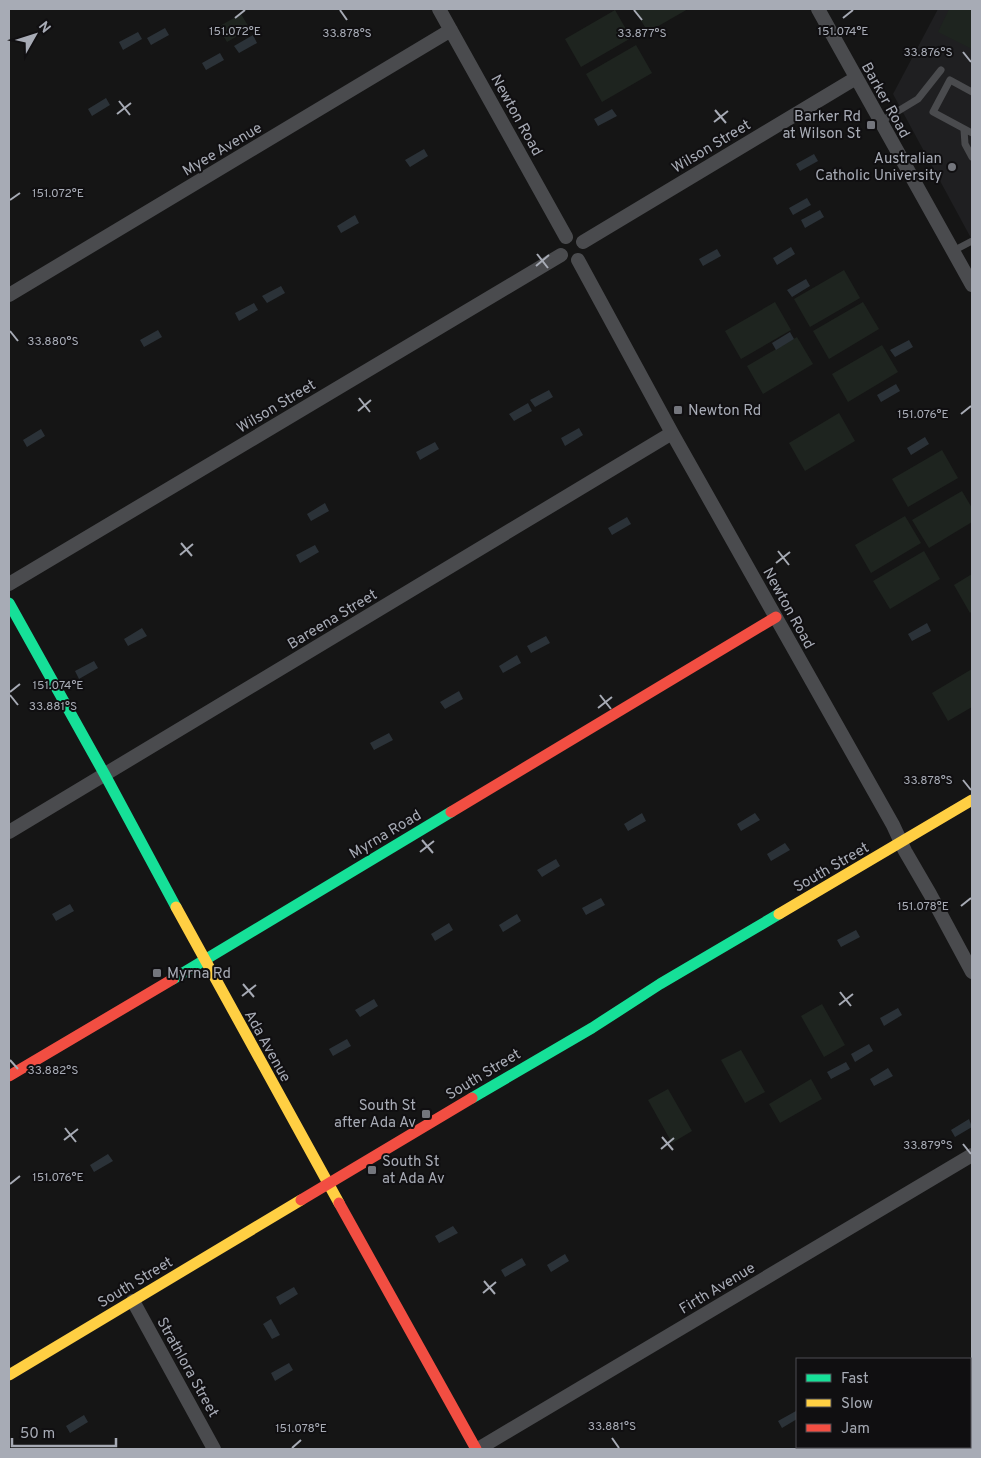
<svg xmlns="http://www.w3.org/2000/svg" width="981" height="1458" font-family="Overpass,sans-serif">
<rect width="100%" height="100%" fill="#151515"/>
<path fill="#1f1f21" d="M938 9H972V240L893 94Z"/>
<path fill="#1e241f" d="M634 9H688L648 32Z
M949 9H972V49L938 32Z
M615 10 631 38 581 67 565 39Z
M241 14 250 29 227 42 218 27Z
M636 45 652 73 602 102 586 74Z
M844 270 860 298 810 327 794 299Z
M775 302 791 330 741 359 725 331Z
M863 302 879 329 829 359 813 331Z
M797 337 813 364 763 394 747 366Z
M882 345 898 372 848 402 832 374Z
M839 413 855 441 805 471 789 443Z
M942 450 958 478 908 507 892 479Z
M962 491 972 508V522L929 548 912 520Z
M905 516 921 543 871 573 855 545Z
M924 551 940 579 890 609 873 581Z
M972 574V611L970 613 954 585Z
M972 669V707L948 721 932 693Z
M822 1004 845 1045 824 1057 801 1016Z
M741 1050 765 1092 745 1103 721 1060Z
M811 1079 822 1099 780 1123 769 1104Z
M668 1089 692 1131 672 1143 648 1100Z"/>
<path fill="#2b3238" d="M165 28 169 35 151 45 147 38Z
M138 32 142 39 123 50 119 42Z
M253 35 257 43 239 53 234 46Z
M220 53 224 60 206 70 202 63Z
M106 98 110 105 92 116 88 109Z
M612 109 617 116 598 126 594 119Z
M424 149 428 156 410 167 405 160Z
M814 154 818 161 800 171 796 164Z
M807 198 811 205 793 215 789 208Z
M820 210 824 217 805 228 801 220Z
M355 215 359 223 341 233 337 226Z
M791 247 795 254 777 265 773 258Z
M717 249 721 256 703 266 699 259Z
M806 279 810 286 792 297 787 290Z
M281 286 285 293 267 303 262 296Z
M254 303 258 310 239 321 235 313Z
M158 330 162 337 144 347 140 340Z
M790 332 794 339 776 350 772 343Z
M909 340 913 347 895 357 890 350Z
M896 384 900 391 881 402 877 395Z
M549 390 553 397 535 407 530 400Z
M528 403 532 411 514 421 509 414Z
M579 428 583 435 565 446 561 438Z
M41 429 45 436 27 447 23 440Z
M925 437 929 444 911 455 907 448Z
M435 442 439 449 420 460 416 452Z
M325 503 329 511 311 521 307 514Z
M627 517 631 524 612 535 608 528Z
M315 545 319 552 300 563 296 555Z
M927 623 931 631 912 641 908 634Z
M142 628 147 636 128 646 124 639Z
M546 636 550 643 531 653 527 646Z
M517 655 521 663 503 673 499 666Z
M94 661 98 668 79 679 75 671Z
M459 691 463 699 445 709 440 702Z
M389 733 393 740 374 750 370 743Z
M642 813 646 821 628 831 624 824Z
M755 813 760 820 741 831 737 824Z
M785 843 790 850 771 861 767 854Z
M556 859 560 866 542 877 537 870Z
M601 898 605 905 586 915 582 908Z
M70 904 74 911 56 921 52 914Z
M517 914 521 921 503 932 499 925Z
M449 923 453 930 435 941 431 934Z
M856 930 860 937 841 947 837 940Z
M374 999 378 1006 360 1017 355 1010Z
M898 1008 902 1015 884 1026 880 1018Z
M347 1039 351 1046 333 1056 329 1049Z
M869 1044 873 1051 855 1062 851 1054Z
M846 1062 850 1069 831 1079 827 1072Z
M888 1068 893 1076 874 1086 870 1079Z
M969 1119 972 1127 955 1137 951 1130Z
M108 1154 113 1161 94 1172 90 1165Z
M453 1226 458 1233 439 1243 435 1236Z
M565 1254 569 1261 551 1272 547 1265Z
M522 1258 526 1265 505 1277 501 1270Z
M294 1287 298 1294 280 1305 276 1297Z
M271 1319 280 1335 272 1339 263 1324Z
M289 1363 293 1370 275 1381 271 1373Z
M796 1411 797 1419 782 1428 778 1421Z
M84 1415 88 1422 70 1433 66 1426Z"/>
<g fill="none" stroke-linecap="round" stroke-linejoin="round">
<path stroke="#4a4b4e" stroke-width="7" d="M972 92 950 80 933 112 972 133
M880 122 918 99 941 70
M964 130 965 144 972 157
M953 251 972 241"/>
<path stroke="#4a4b4e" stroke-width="14" d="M439 9 566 237
M818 9 972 285
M583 242 856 78
M578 260 672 433 893 825 905 851 930 894 972 972
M9 295 451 30
M9 584 561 255
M9 832 672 433
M133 1301 214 1449
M478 1449 972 1155"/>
<path stroke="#16e098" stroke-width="11" d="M9 603 105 775 176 907
M173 979 451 812
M472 1098 592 1028 660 984 779 914"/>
<path stroke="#ffcf43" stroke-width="11" d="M176 907 339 1203
M779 914 972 800
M9 1375 301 1200"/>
<path stroke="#f24e42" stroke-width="11" d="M451 812 776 617
M9 1076 173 979
M301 1200 472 1098
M339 1203 476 1449"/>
</g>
<path fill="none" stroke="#a7abb5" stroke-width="2" d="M340 10 347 20M634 10 642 20M235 18 245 10M843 18 853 10M963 52 971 62M119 101 130 115M715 110 726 123M117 114 131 103M714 122 728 111M10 200 20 193M537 254 548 268M536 266 549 255M10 331 18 341M359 398 370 412M358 411 371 400M961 414 971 406M181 543 192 556M778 551 789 565M180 555 193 544M776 563 790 552M10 692 20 684M10 695 18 705M600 695 611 709M598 708 612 697M963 780 971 790M422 840 433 853M420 852 434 841M961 906 971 898M243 984 254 997M840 992 851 1006M242 996 256 985M839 1005 853 994M10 1060 18 1069M65 1128 76 1142M662 1137 673 1150M64 1140 78 1129M963 1144 971 1154M661 1149 674 1138M10 1184 20 1176M484 1281 495 1294M483 1293 496 1282M612 1438 619 1448M292 1448 301 1440"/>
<g fill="#74767d" stroke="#100f11" stroke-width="2">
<rect x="866" y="120" width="10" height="10" rx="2.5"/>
<circle cx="952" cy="167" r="5"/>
<rect x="673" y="405" width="10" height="10" rx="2.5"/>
<rect x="152" y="968" width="10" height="10" rx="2.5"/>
<rect x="421" y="1109" width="10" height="10" rx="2.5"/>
<rect x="367" y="1165" width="10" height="10" rx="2.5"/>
</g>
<g text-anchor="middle" stroke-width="4" stroke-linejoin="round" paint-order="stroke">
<g font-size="15" fill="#a7abb5" stroke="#100f11">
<text transform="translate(886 100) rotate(61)" y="5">Barker Road</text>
<text transform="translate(517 115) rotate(61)" y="5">Newton Road</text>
<text transform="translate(711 146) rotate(-31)" y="5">Wilson Street</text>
<text transform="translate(222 149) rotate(-31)" y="5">Myee Avenue</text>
<text transform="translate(276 406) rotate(-31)" y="5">Wilson Street</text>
<text transform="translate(789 608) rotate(61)" y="5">Newton Road</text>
<text transform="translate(332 619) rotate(-31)" y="5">Bareena Street</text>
<text transform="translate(385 834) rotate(-31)" y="5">Myrna Road</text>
<text transform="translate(831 867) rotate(-30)" y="5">South Street</text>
<text transform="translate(268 1046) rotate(61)" y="5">Ada Avenue</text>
<text transform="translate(483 1074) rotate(-31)" y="5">South Street</text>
<text transform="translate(135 1282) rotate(-31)" y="5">South Street</text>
<text transform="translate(717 1288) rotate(-31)" y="5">Firth Avenue</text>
<text transform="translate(188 1367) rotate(61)" y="5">Strathlora Street</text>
</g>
<g font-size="15" fill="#a7abb5" stroke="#100f11" text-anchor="end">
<text x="861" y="121">Barker Rd<tspan x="861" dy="17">at Wilson St</tspan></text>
<text x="942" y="163">Australian<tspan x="942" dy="17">Catholic University</tspan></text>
<text x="688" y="415" text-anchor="start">Newton Rd</text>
<text x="167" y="978" text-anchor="start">Myrna Rd</text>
<text x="416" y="1110">South St<tspan x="416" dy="17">after Ada Av</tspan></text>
<text x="382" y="1166" text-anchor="start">South St<tspan x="382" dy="17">at Ada Av</tspan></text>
</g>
</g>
<g font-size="12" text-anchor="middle" fill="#a7abb5" stroke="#100f11" stroke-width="4" stroke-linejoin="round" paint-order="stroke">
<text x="235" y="35">151.072°E</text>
<text x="843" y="35">151.074°E</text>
<text x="347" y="37">33.878°S</text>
<text x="642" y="37">33.877°S</text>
<text x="928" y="56">33.876°S</text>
<text x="58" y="197">151.072°E</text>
<text x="53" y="345">33.880°S</text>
<text x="923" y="418">151.076°E</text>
<text x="58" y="689">151.074°E</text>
<text x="53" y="710">33.881°S</text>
<text x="928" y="784">33.878°S</text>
<text x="923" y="910">151.078°E</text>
<text x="53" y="1074">33.882°S</text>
<text x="928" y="1149">33.879°S</text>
<text x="58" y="1181">151.076°E</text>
<text x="612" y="1430">33.881°S</text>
<text x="301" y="1432">151.078°E</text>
</g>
<rect width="981" height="1458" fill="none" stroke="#a7abb5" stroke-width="20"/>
<rect x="796" y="1358" width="175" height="90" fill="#100f11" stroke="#4c4d53"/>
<rect x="806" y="1374" width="25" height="8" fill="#16e098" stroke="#4c4d53"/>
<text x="841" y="1383" font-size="15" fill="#a7abb5">Fast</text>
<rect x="806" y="1399" width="25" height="8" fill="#ffcf43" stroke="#4c4d53"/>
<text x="841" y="1408" font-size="15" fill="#a7abb5">Slow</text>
<rect x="806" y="1424" width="25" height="8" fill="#f24e42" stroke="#4c4d53"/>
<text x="841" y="1433" font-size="15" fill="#a7abb5">Jam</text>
<g transform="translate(35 35) rotate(51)" stroke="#100f11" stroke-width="4" paint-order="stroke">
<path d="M0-4L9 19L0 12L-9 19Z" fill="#a7abb5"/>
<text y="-8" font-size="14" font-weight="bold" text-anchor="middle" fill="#a7abb5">N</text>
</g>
<path d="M12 1438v8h104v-8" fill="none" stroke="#a7abb5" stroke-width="2.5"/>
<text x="20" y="1438" font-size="15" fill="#a7abb5" stroke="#100f11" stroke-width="4" paint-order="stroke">50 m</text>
</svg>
